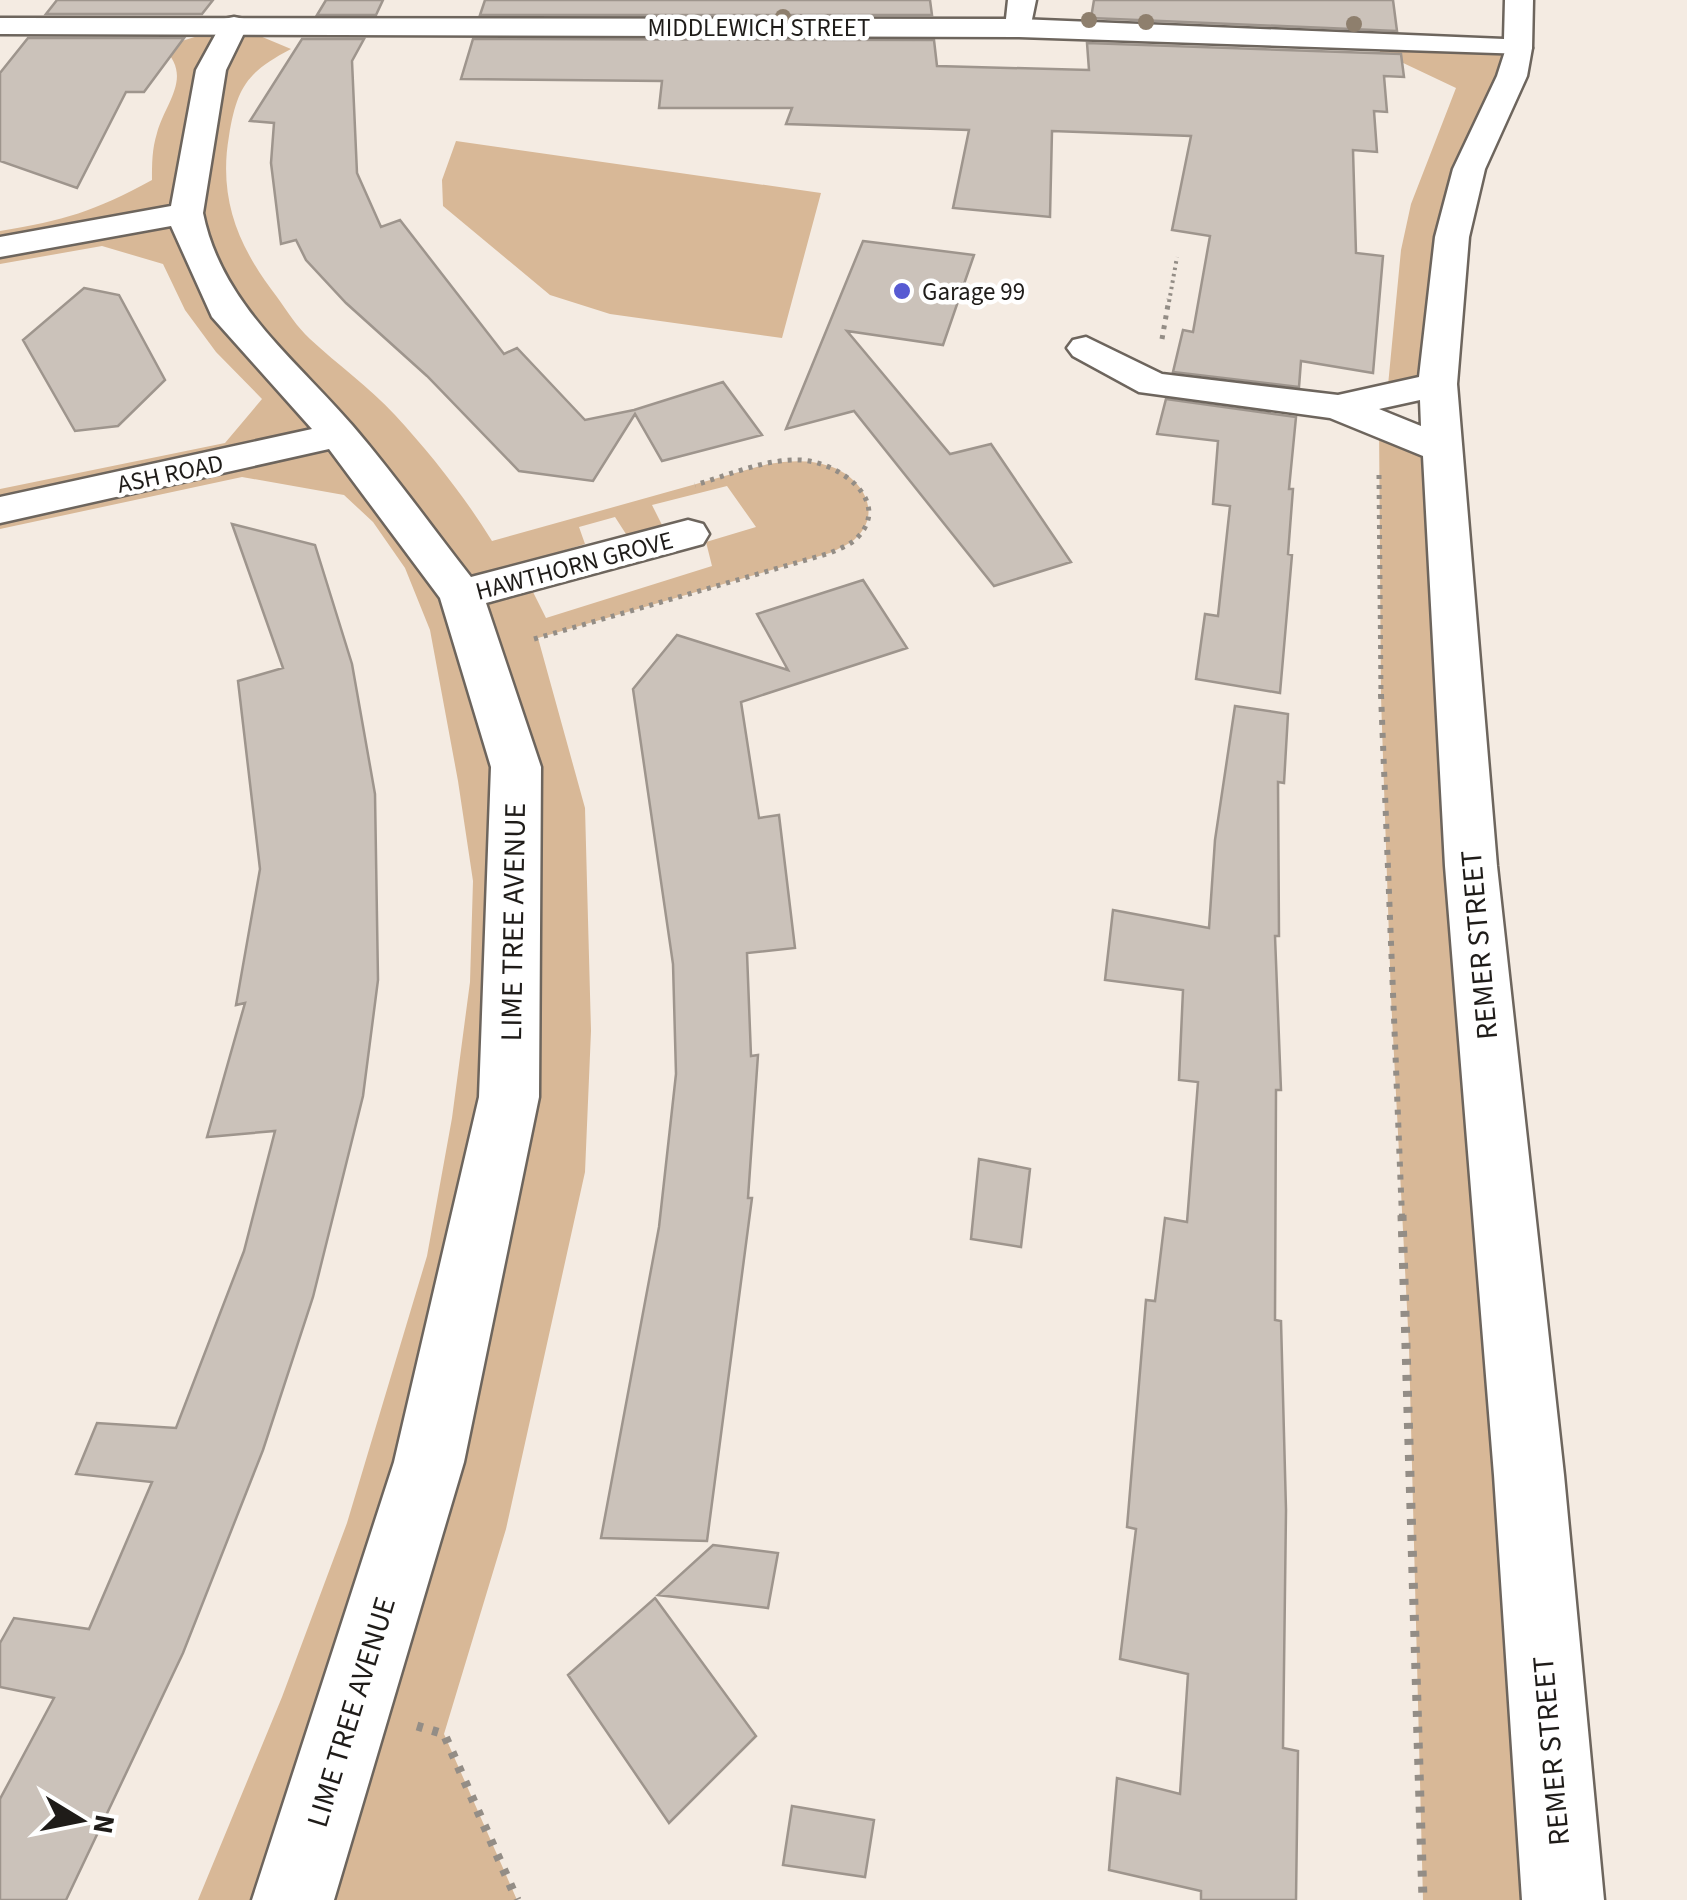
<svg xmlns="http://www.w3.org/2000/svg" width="1687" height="1900" font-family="'Source Sans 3',sans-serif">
<rect width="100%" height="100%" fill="#f4ebe2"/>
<path fill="#d8b897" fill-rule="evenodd" d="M234 25 291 49C247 72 237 87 229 136 218 199 239 248 277 297 287 311 297 327 310 339 338 365 369 387 395 415 430 453 465 497 492 541L768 464C789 461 808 459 829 466 859 475 884 510 857 537 851 544 839 548 830 553L538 638 585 808 591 1031 585 1172 506 1529 444 1734 517 1900H198L282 1697 347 1523 427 1256 452 1118 470 982 473 881 458 781 430 630 405 568 373 522 344 495 242 477 0 529V489L225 443 262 399 216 352 185 310 163 264 102 246 0 264V231C65 220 93 212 152 180 152 163 152 149 157 133 166 101 194 76 162 47ZM727 486 756 527 706 542 712 566 546 618 526 578 524 563 585 544 579 527 615 517 635 548 669 539 652 505Z
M1381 40 1518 48 1469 169 1438 384 1387 396 1401 250 1411 204 1456 88 1380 52Z
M456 141 821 193 782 338 610 314 550 295 443 206 442 180Z
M1379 423 1442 449 1563 1900H1423L1409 1347 1391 997 1381 697Z"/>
<path fill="#cbc2ba" stroke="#9e958d" stroke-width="2.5" d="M57 0H213L202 14H46Z
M326 0H383L376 15H317Z
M485 0H930L932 15H480Z
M1094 0H1393L1397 31 1091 18Z
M28 38H184L144 92H126L77 188 0 161V73Z
M302 39H364L352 61 357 173 381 227 400 220 504 354 517 348 585 420 634 410 723 382 762 435 662 461 635 414 593 481 519 471 427 376 346 303 306 260 296 240 281 244 271 163 274 123 250 121Z
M473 39 934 40 937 66 1089 70 1087 43 1401 54 1404 77 1384 76 1387 112 1374 111 1377 152 1353 150 1356 253 1383 256 1373 373 1301 361 1299 387 1173 372 1183 330 1193 332 1210 236 1172 230 1191 136 1052 131 1050 217 953 208 969 130 786 124 792 108H659L662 81 461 79Z
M863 241 974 255 943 345 847 331 950 454 991 444 1071 562 994 586 854 411 786 429Z
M84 288 119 295 165 380 118 426 75 431 23 340Z
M1166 399 1296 417 1289 489H1293L1288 554 1292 555 1280 693 1196 679 1205 614 1218 616 1230 506 1213 504 1218 441 1157 434Z
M232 524 315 545 352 664 375 794 378 980 363 1096 313 1297 263 1450 183 1653 66 1900H0V1799L54 1698 0 1687V1643L14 1618 89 1629 152 1482 76 1474 97 1423 176 1428 244 1251 275 1131 207 1137 245 1003 236 1005 260 869 238 681 283 668Z
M863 580 907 648 741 702 759 818 779 815 795 948 747 953 751 1056 758 1055 748 1198H752L707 1541 601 1538 659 1227 676 1074 673 964 633 689 677 635 788 670 757 614Z
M1235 706 1288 714 1284 783 1278 782 1279 936H1275L1281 1090H1276L1275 1320 1281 1321 1286 1510 1283 1748 1298 1751 1296 1900H1201V1891L1109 1870 1117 1778 1180 1794 1188 1674 1120 1659 1136 1529 1127 1527 1146 1300 1155 1301 1165 1218 1187 1222 1198 1082 1179 1080 1183 990 1105 980 1113 910 1209 928 1215 840Z
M979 1159 1030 1169 1021 1247 971 1239Z
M713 1545 778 1553 768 1608 658 1595Z
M655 1598 756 1736 669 1823 568 1675Z
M792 1806 874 1820 865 1877 783 1865Z"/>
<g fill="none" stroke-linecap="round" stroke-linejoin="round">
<g stroke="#6d655d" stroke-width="5">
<path id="minor" d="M1008 0H1036L1029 34H1009L1005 28Z
M234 17 244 19 248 25 226 70 203 213C221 303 295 359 352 425 394 474 432 527 471 577L688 520 703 524 709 534 703 544 486 603 541 767 539 1097 464 1462 334 1900H252L394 1462 479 1097 491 767 440 598 329 449 0 523V497L312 429 212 317 171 226 0 257V237L171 206 196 70 224 19Z
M1518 39 1528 42 1532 48 1527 76 1485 169 1469 237 1457 384 1497 866 1564 1475 1604 1900H1522L1494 1475 1445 866 1423 456 1330 418 1139 392 1073 356 1067 348 1073 340 1086 337 1162 374 1338 395 1419 377 1435 237 1453 169 1497 76 1508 42ZM1420 400 1421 426 1379 409Z"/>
</g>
<g stroke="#6d655d" stroke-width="5">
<path id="major" d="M1505 0H1533L1532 48 1528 54 1019 37 0 34V18L1019 19 1504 39Z"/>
</g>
<path stroke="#938d86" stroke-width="4" stroke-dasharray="2.5 4" stroke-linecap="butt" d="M1169 302 1177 257"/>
<path stroke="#938d86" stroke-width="5" stroke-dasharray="4 6" stroke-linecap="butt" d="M1162 339 1169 299
M1379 475 1381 697
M534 639 830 553C839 549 850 545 857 538 894 500 836 461 800 460 764 459 729 475 695 485"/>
<path stroke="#938d86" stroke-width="6" stroke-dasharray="5 8" stroke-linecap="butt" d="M1381 694 1402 1217"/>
<path stroke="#938d86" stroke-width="9" stroke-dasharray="6 10" stroke-linecap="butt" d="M1402 1215 1423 1900
M417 1726 444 1734 517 1900"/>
<use href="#minor" fill="#fff" fill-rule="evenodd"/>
<use href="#major" fill="#fff" fill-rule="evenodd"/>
</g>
<g fill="#8e7f6d">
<circle cx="783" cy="17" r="8"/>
<circle cx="1089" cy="20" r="8"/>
<circle cx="1146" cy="22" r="8"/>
<circle cx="1354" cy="24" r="8"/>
</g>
<circle fill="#575ad2" stroke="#fff" stroke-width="4" cx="902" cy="291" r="10"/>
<g text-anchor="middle" stroke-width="9" stroke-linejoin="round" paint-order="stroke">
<g font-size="25" fill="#1f1c19" stroke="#fff">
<text x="759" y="36">MIDDLEWICH STREET</text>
<text transform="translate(170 473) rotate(-12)" y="9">ASH ROAD</text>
<text transform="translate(574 565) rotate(-15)" y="9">HAWTHORN GROVE</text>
</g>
<g font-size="25" fill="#1f1c19" stroke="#fff" text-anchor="start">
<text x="922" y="300">Garage 99</text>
</g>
<g font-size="30" fill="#1f1c19" stroke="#fff">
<text transform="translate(513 922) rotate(-89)" y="10">LIME TREE AVENUE</text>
<text transform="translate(1479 945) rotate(-95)" y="10">REMER STREET</text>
<text transform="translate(351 1712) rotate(-73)" y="10">LIME TREE AVENUE</text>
<text transform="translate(1551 1751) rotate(-95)" y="10">REMER STREET</text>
</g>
</g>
<g transform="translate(80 1820) rotate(100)" stroke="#ffffff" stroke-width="8" paint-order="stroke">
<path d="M0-8L18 38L0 25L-18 38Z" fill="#1f1c19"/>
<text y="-15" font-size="28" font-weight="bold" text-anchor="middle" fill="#1f1c19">N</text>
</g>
</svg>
